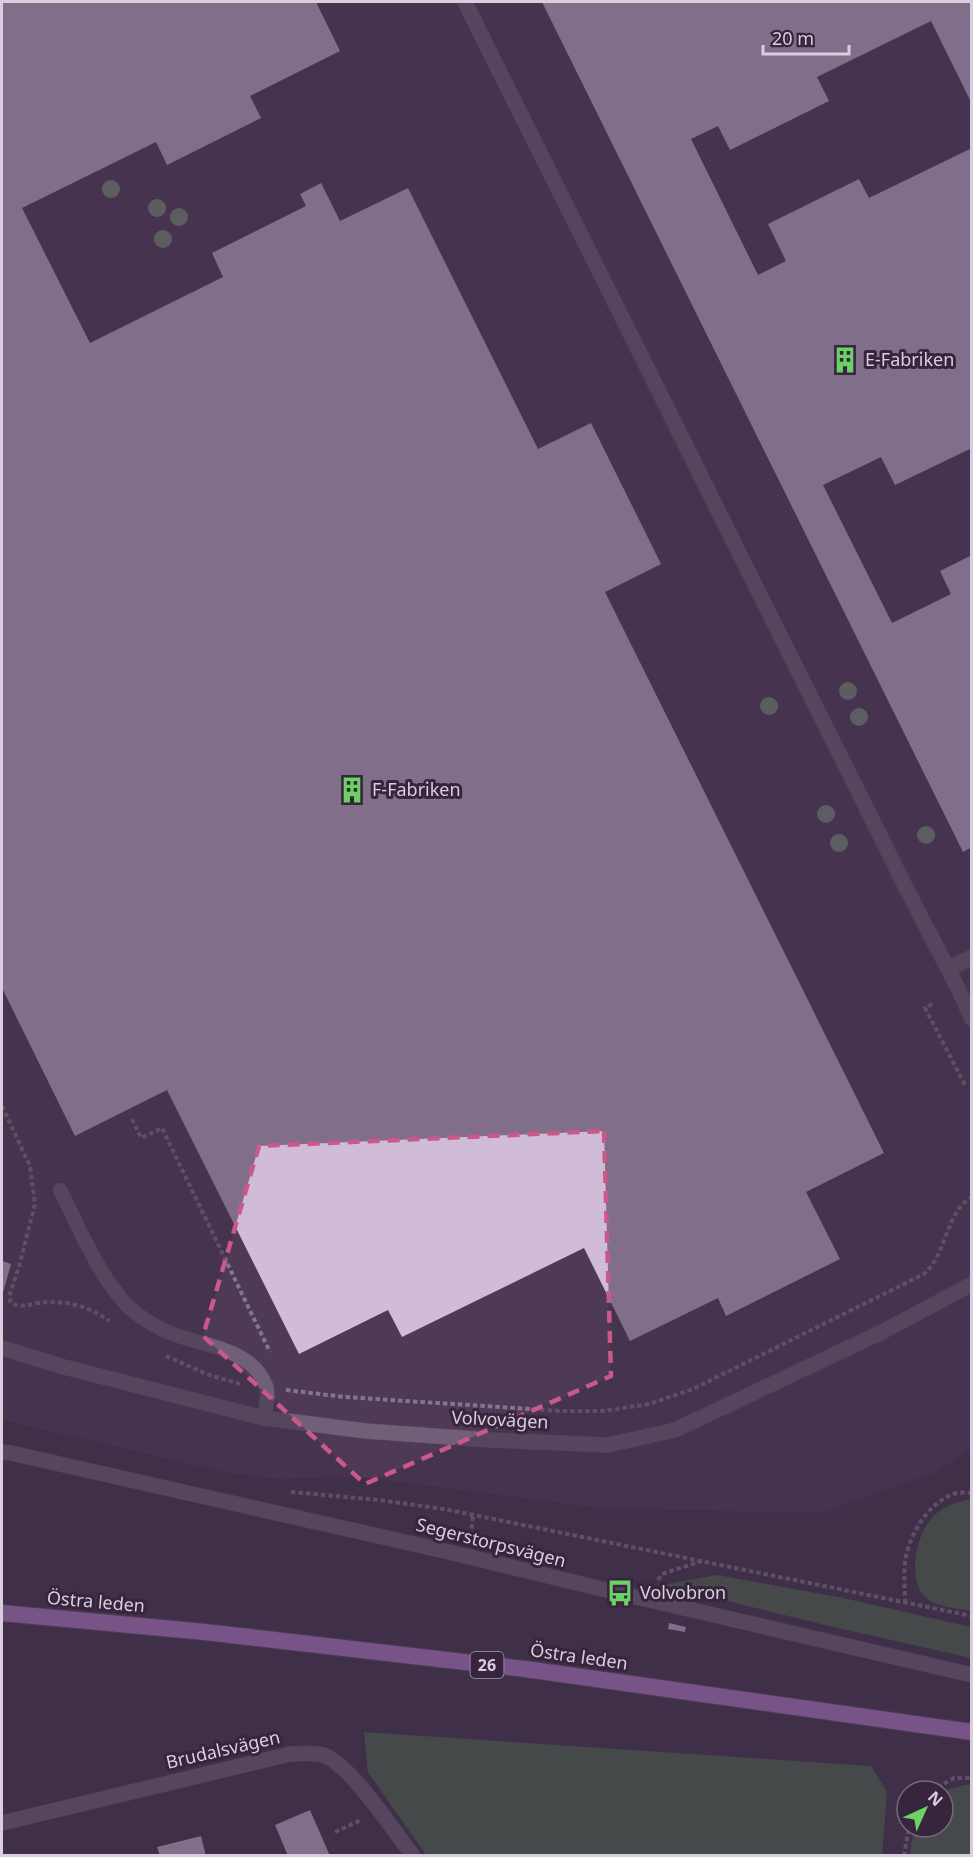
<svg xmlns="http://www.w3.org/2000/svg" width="973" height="1857" font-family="'Noto Sans',sans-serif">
<rect width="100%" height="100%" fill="#402f48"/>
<path fill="#4e3957" d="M2 2H971V1449L936 1472 822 1513 601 1508 353 1476 280 1479 230 1473 2 1420Z"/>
<path fill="#4c694a" d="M971 1499H972L971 1611C957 1608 933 1607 923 1595 907 1573 917 1529 937 1513 948 1504 959 1502 971 1499Z
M717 1575 843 1598 971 1627V1658L825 1625 663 1585Z
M364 1732 871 1766 887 1792 882 1855H426L368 1772Z
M965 1785H971V1855H910L911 1844 916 1827H943L942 1791Z"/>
<path fill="#d0bbd9" d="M2 2H316L340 51 250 96 261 118 167 165 156 142 22 208 90 343 223 277 212 253 306 206 300 194 321 183 340 221 408 188 538 449 591 423 661 564 605 592 884 1153 806 1192 840 1259 726 1316 718 1298 630 1341 584 1248 402 1337 388 1310 299 1354 167 1090 75 1136 2 988Z
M542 2H972V104L931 21 817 77 829 101 730 150 718 126 691 139 758 275 786 261 768 224 859 179 869 198 972 148V448L895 485 881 457 823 485 892 623 951 594 940 571 972 555V847L963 852Z
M2 1261 11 1264 2 1296Z
M669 1623 686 1627 685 1632 668 1629Z
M310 1810 330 1856H288L275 1825Z
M201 1836 206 1856H160L157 1847Z"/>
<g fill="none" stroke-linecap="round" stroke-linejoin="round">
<g stroke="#5c4e62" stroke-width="15">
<path id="service" d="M60 1190C77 1224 92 1260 115 1291 120 1296 124 1304 130 1308 142 1319 158 1328 173 1334 204 1346 253 1349 266 1386 269 1396 266 1407 264 1418"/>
</g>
<g stroke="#5c4e62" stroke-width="16">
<path id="minor" d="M465 2 908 892 959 990 972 1019
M948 969 972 957
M2 1348 64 1367 264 1418 366 1431 490 1440 608 1445 675 1430 882 1332 972 1284
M2 1452 11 1453 449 1552 602 1589 972 1675
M2 1823 290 1754C300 1754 313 1752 323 1755 348 1762 395 1832 413 1856"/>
</g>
<g stroke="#5c4e62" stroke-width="18">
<path id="trunk" d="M2 1613 205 1632 525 1669 972 1732"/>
</g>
<path stroke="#84768a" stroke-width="4" stroke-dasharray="4.5 3" stroke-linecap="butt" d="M932 1004 925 1008 966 1087
M2 1106 30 1166 35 1204 19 1267 9 1297 11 1303C20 1308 28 1305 38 1303 65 1300 87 1305 109 1321
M132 1119 141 1138 162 1128 270 1352
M166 1356 206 1374 240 1384
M286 1390 345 1397 561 1411H603L649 1404 693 1389 924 1274C947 1254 946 1211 972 1197
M291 1492 379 1500 444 1509 972 1616
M471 1536 473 1516
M658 1580 662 1574 702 1561
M905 1603C905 1588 903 1571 906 1556 912 1531 930 1500 957 1493 962 1492 967 1493 972 1493
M931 1791 954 1778H972
M335 1832 361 1820
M904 1856 909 1827"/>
<use href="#service" stroke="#715f7a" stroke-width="14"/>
<use href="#minor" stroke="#715f7a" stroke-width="15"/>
<use href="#trunk" stroke="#ba7ed4" stroke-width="16"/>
</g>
<g fill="#7c967c">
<circle cx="111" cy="189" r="9"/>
<circle cx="157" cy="208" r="9"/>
<circle cx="179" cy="217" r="9"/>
<circle cx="163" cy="239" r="9"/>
<circle cx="848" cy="691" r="9"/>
<circle cx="769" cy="706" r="9"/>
<circle cx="859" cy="717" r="9"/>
<circle cx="826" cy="814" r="9"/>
<circle cx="926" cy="835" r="9"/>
<circle cx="839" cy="843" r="9"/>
</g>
<path d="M0 0H973V1857H0ZM604 1131 611 1376 365 1484 203 1336 259 1146Z" fill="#402f48" fill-opacity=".55" fill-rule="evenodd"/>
<path fill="none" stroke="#ca5888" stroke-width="4.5" stroke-dasharray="12 8" stroke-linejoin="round" d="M604 1131 611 1376 365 1484 203 1336 259 1146Z"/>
<defs>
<g id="building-bare" transform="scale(2.07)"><path d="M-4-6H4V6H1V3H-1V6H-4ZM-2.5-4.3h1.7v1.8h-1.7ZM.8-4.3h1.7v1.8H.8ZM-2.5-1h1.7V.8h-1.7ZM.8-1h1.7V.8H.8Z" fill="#6ad364" stroke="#36253d" stroke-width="2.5" paint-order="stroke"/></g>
<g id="bus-bare" transform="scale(2.07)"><path d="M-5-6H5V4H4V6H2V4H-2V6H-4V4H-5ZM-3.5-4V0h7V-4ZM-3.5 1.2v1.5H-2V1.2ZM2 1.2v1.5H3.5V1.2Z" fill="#6ad364" stroke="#36253d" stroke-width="2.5" paint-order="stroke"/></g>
</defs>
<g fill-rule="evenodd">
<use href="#building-bare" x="845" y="360"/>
<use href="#building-bare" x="352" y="790"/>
<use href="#bus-bare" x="620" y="1593"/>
</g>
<g text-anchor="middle" stroke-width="6" stroke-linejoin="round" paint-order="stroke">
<rect fill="#36253d" stroke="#a79bad" stroke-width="1.5" x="470.5" y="1652" width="33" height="26" rx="4.5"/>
<g font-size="16" font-weight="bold" fill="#d8cedd">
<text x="487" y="1671">26</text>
</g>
<g font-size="18" fill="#d8cedd" stroke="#36253d" text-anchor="start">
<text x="865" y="366">E-Fabriken</text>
<text x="372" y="796">F-Fabriken</text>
<text x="640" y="1599">Volvobron</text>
</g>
<g font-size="18" fill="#d8cedd" stroke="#36253d">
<text transform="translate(500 1420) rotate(3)" y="6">Volvovägen</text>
<text transform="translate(491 1543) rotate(14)" y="6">Segerstorpsvägen</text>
<text transform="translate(96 1602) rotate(5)" y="6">Östra leden</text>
<text transform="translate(579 1657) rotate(8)" y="6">Östra leden</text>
<text transform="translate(223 1750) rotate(-13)" y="6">Brudalsvägen</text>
</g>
</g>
<rect width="973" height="1857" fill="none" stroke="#d8cedd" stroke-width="6"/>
<g transform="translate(925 1809) rotate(45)"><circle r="28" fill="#36253d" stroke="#77697d" stroke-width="1.5"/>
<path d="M0-4.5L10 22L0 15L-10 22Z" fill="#6ad364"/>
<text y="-9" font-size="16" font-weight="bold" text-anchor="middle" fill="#d8cedd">N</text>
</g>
<path d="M763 45v9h86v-9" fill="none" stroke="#d8cedd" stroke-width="3"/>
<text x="772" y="45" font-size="18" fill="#d8cedd" stroke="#36253d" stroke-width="4.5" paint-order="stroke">20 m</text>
</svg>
